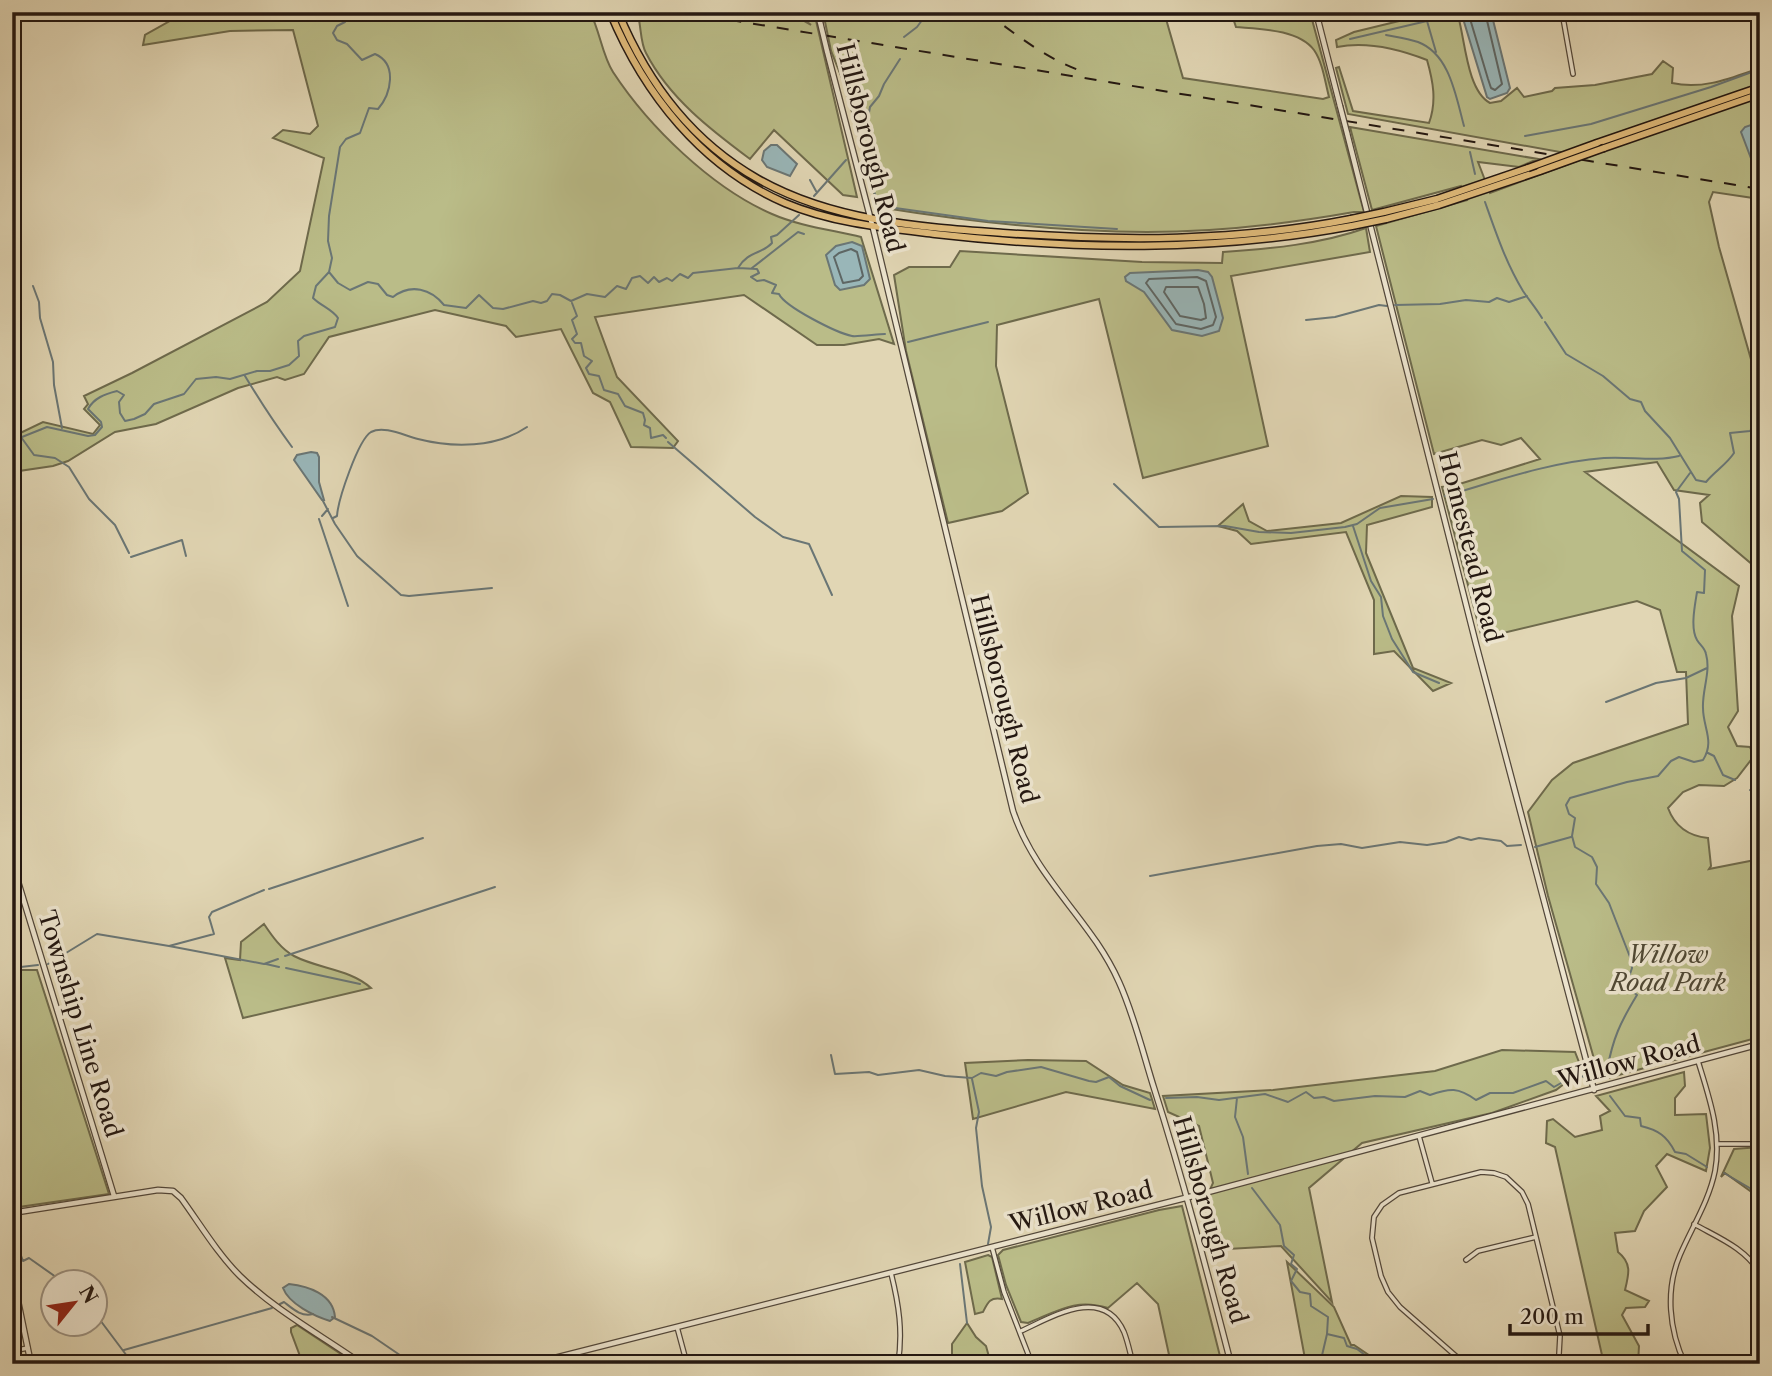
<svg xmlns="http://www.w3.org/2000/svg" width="1772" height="1376" font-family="'Libre Caslon Text',serif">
<rect width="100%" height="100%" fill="#e1d6b4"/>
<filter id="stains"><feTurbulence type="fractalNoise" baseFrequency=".00286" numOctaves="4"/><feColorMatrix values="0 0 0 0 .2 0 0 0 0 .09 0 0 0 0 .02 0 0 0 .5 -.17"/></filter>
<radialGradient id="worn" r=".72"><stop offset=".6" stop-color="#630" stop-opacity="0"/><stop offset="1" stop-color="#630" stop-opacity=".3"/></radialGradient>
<path fill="#babc88" stroke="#6e6a4c" stroke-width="2" d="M186 12H590C600 31 602 55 613 72 649 127 712 188 772 214 799 226 832 230 861 237L894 344 879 339 844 345H817L744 295 595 317 617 377 678 441 673 448 631 447 610 402 593 393 561 329 516 337 506 326 435 310 329 337 304 374 285 380 277 377 238 388 156 424 115 432 68 461 53 466 12 472V437L43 422 93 434 100 425 84 409 88 404 84 396 132 373 267 302 300 271 324 158 273 138 283 130 310 134 318 126 293 30 230 31 143 45 145 35Z
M724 12H788L811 25 795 12H814L857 197 843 195 774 130 750 159C711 130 669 98 646 53 641 44 641 30 639 20Z
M823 12H1164L1183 78 1323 99 1329 97C1325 82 1323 63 1314 50 1298 29 1259 29 1236 27L1231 12H1310L1364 212H1354C1286 224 1216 232 1147 232 1059 232 965 221 878 207L844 83 831 51Z
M1436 12H1457C1465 36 1466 90 1490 103L1501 101 1517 88 1524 97 1552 91 1555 88 1595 85 1652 74 1663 61 1673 68 1672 83C1703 90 1731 78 1760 68V199L1713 192 1709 202 1719 247 1760 391V571L1702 522 1700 503 1709 495 1674 490 1657 462 1585 472 1739 586 1732 616 1738 711 1728 727 1737 746 1750 747 1754 756 1737 778 1724 786 1699 785 1683 792 1668 808C1675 827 1688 836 1708 838L1711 866 1709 869 1760 859V1037L1600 1080 1548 896 1528 812 1552 780 1573 763 1688 724 1686 672H1677L1660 610 1637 601 1482 638 1442 487 1453 486 1540 459 1521 438 1501 445 1482 440 1434 454 1376 226 1467 200 1461 186 1372 210 1350 127 1538 159 1519 167 1478 162 1490 193 1588 157 1348 114 1336 68 1339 67 1353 111 1429 123C1437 101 1433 81 1427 60 1399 49 1367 41 1337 47L1336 40 1354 32Z
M1366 228 1370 252 1231 276 1268 446 1143 478 1099 299 997 325 996 366 1028 493 1002 511 948 523 906 351 894 275 909 267H950L960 251 1142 262 1222 263 1223 252C1270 249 1321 244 1366 228Z
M1401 496 1432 497V507L1367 525 1366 553 1413 668 1451 683 1433 691 1394 651 1374 654V600L1346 532 1251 544 1237 531 1218 526 1243 504 1249 521 1267 531 1341 523Z
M264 924C272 936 281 949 294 956 319 969 350 969 371 988L243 1018 225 958 240 960 241 942Z
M12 968 21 970H37L109 1194 12 1208Z
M1502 1050 1575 1052 1582 1070 1556 1090 1492 1113 1362 1143 1309 1188 1332 1302 1281 1246 1210 1250 1200 1212 1213 1183 1199 1126 1168 1112 1163 1096 1273 1090 1435 1071Z
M1028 1060 1086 1061 1123 1085 1150 1093 1155 1109 1066 1092 973 1119 965 1063Z
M1684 1072 1685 1086 1675 1098V1115L1706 1114 1710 1148 1706 1171 1667 1154 1656 1166 1667 1187 1644 1211 1635 1231 1615 1233 1618 1252C1632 1263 1629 1274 1625 1290L1649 1301 1645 1307 1626 1308 1622 1315 1639 1346 1638 1364H1604L1555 1147 1546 1143 1547 1121 1553 1119 1575 1137 1602 1130 1600 1116 1610 1111 1596 1096Z
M1760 1147V1198L1725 1173 1721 1177 1734 1149Z
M1182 1206 1222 1364H1171L1158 1304 1137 1283 1108 1308C1075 1298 1058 1311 1028 1323L1021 1322 1006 1285 998 1255 1003 1250 1159 1210Z
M988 1255 992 1257 1002 1299C990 1297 988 1302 983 1312L975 1314 965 1262Z
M1287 1262 1334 1307 1351 1345H1354L1382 1364H1306Z
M967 1323 976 1337 986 1346 991 1364H952V1344Z
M297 1325 356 1364H303L291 1332V1328Z"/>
<path fill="#99b6b8" stroke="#6a7675" stroke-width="2" d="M1461 12H1491L1510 88 1507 93 1490 99 1487 97Z
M1760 122V170L1755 169 1741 132 1745 127Z
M771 145H777L797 164 790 176 767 167 762 160 764 151Z
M852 242 862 246 870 279 864 285 840 290 835 285 826 255 836 246Z
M1198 270 1208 272 1212 277 1223 318 1219 331 1202 336 1172 330 1144 292 1126 281 1125 277 1130 273Z
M311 452 317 453 319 457V482L324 500H322L294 460 297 455Z
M289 1284C308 1286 333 1294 335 1317L330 1321C314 1316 289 1304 283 1288Z"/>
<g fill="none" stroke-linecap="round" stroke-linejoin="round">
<path stroke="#5e6664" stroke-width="2" d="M1468 12 1488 79 1491 88 1495 90 1502 84 1485 12
M851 249 857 252 863 276 859 280 843 283 834 257 839 253Z
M1197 277 1206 281 1216 317 1213 325 1201 329 1176 324 1146 283 1149 279Z
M1166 287H1198L1204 304 1206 318 1201 320 1180 316 1164 292Z"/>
<path stroke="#6a7675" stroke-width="2" d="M213 12 264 18 278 16V12
M1426 15 1437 12
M1386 35C1396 37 1408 39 1418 42 1450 54 1456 97 1464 126
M904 37 917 27 928 12
M1350 39 1427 21 1436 52
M1525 136 1591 124 1711 87 1760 69
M862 138C872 158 867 187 881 206L988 221 1117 229
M860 142 865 135 870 107 879 96 884 84 900 59
M1470 152 1475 174
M810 180 816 191
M814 196 846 160
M1485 202C1496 233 1506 263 1523 291 1529 300 1536 308 1542 318
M738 268C748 251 762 254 772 243L771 237 777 235 799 215
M752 268 798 232 804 234
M329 272 338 283 350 290 368 282 378 284 387 295 393 297C411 283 431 289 444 305L466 308 479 295 493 308 503 309 533 301 541 303 547 301 552 294 560 295 571 301 587 294 605 297 617 286 626 289 632 278 640 276 648 283 654 277 659 282 667 278 672 281 680 274 688 278 693 273 738 268 757 269 759 273 751 277 757 281 764 280 776 285 772 293 779 294C785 307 837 333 852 336 857 337 878 334 885 334
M33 286 39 302 40 318 53 362 54 385 62 428
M572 303 577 316 572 320 577 334 572 339 575 343H581L584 356 592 361 586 368 589 374 599 376 604 390 618 394 625 406 643 413 645 420 644 425 650 428 651 438 663 435 666 438
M1395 305 1440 304 1466 300 1489 302 1497 298 1509 302 1527 296
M1306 320 1335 317 1379 305 1387 306
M1545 322 1566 354 1603 376 1630 399 1641 402 1645 411 1670 438 1696 480 1706 482C1715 471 1726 465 1734 453L1730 433 1750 431 1755 424H1760
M908 342 988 322
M245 376C260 401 275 424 292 447
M21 437 34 455 55 458 69 467 89 499 115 525 129 553
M12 441 47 427 88 436 95 435 102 427 101 422 88 409C94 398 105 394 117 391L124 395 119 402 120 413 125 421 134 419 145 414 154 404 184 394 196 379 216 377 230 379 257 371H270L289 365 299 356 298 341 304 336 335 327 338 318C332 309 321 306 313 298L316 286 329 272 332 258 328 241 329 216 340 147 346 139 360 133 369 108 378 109C391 94 398 64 375 54L362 60 347 44 337 40 333 33 337 26 345 22 343 12
M668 442 755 517 783 537 809 544 832 595
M1114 484 1159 527 1225 526 1259 532 1291 533 1345 527 1357 524 1380 508 1433 499
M1445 496C1497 481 1550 462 1604 458 1629 456 1655 462 1679 456
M323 501 335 524 357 556 401 595 409 596 492 588
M322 516 328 509
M333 518 337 516C338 500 358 440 371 432 384 425 405 436 418 439 453 448 496 448 527 427
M319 519 348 606
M1353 526 1371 581 1381 597 1383 616 1392 639 1413 672 1439 683
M131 557 182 540 186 556
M1606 702 1656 683 1686 678 1707 668
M1708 753 1714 756 1723 775 1735 780
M1750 790 1760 794
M1535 847 1571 837
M1150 876 1317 846 1341 844 1362 848 1400 842 1427 845 1446 842 1459 837 1471 840 1479 838 1501 841 1507 846 1521 845
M269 889 423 838
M169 946 264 964 278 959
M285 956 495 887
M48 964 97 934 169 946 214 934 209 917 212 912 264 890
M266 964 279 967
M12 968 38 965
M286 968 360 984
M831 1055 835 1074 869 1072 878 1075 919 1070 945 1076 972 1078 981 1073 996 1076 1007 1072 1041 1067 1089 1081 1096 1082 1109 1077 1120 1086 1150 1100
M1595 1074H1604L1607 1070C1613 1038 1620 1023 1637 995L1628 988V980L1632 968 1630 957 1609 903 1596 884 1597 867 1592 857 1575 847 1572 836 1575 818 1569 814 1566 805 1570 798 1627 782 1658 776 1671 761 1679 757 1694 762 1703 760C1715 741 1703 728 1703 708 1702 690 1711 672 1706 654 1705 648 1700 645 1697 640 1690 628 1695 605 1697 592L1704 593 1705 570 1682 551 1679 499 1676 492 1690 473
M972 1079 979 1112 976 1128 982 1186 991 1227 988 1244
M1610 1096 1625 1116 1640 1118 1641 1126C1658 1130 1667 1136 1675 1152L1686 1154 1707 1167
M1166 1098 1197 1097 1219 1100 1265 1094 1288 1102 1306 1092 1314 1098 1324 1097 1334 1101 1375 1096 1405 1097 1420 1091 1430 1095C1450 1088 1458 1087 1476 1100L1490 1093H1513L1546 1081 1554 1087 1577 1074 1584 1077
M1237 1098 1235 1117 1243 1137 1248 1174
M1724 1173 1760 1194
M1252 1188 1280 1225 1284 1246 1294 1255 1291 1264 1297 1269 1291 1281 1300 1292 1310 1294 1311 1306 1328 1317 1327 1334 1344 1338 1347 1346 1357 1349 1377 1364
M12 1251 20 1253 23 1261 29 1258 63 1282
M960 1264 967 1323
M280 1304 284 1302C293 1309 301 1317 313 1314
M94 1312 133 1364
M332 1317 372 1336 413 1364
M124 1350 272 1308
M1320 1364 1327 1334"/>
<g stroke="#52473a" stroke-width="6">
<path id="minor" d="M1562 12 1573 74
M1419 1136 1432 1183
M1717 1144H1760
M1694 1224C1719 1238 1745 1248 1760 1273
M992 1247 1004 1292 1032 1364
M1466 1260 1478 1251 1536 1237
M891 1273C899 1305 903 1332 898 1364
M677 1327 687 1364
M1021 1331C1052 1317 1103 1285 1124 1332 1128 1342 1130 1353 1133 1364
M12 1351 28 1348
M1465 1364 1400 1307 1388 1292 1381 1276 1372 1238 1374 1217 1382 1205 1399 1193 1481 1172 1494 1173 1506 1177 1522 1192 1528 1204 1560 1336 1559 1354 1556 1364
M1685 1364C1669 1330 1665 1290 1680 1255 1692 1227 1709 1201 1715 1171 1722 1133 1709 1097 1698 1061"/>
</g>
<g stroke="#52473a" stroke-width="7">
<path id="tertiary" d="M818 12 820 22
M1316 12 1340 106
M827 51 874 232 1013 811C1036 880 1091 919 1119 982 1134 1015 1143 1053 1154 1088 1183 1179 1207 1271 1231 1364
M1347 133 1476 644 1594 1090
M12 862 114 1196
M12 1213 158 1190 173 1191 181 1198C200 1224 217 1253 240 1276 276 1311 321 1335 362 1364
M12 1272 31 1364
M531 1364 1197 1195 1760 1044"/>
</g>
<g stroke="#231711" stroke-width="9">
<path id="trunk" d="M610 12C644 94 702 167 785 203 832 223 885 228 935 234 1075 250 1214 252 1352 226
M618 12C647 82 691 141 758 179 832 221 920 227 1003 233 1120 241 1235 242 1351 219
M1597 143 1760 87
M1604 148 1760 94
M1384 212 1437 199 1528 168
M1386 219 1439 205 1540 171"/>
</g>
<use href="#minor" stroke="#ece4ce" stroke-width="3.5"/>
<use href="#tertiary" stroke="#ece4ce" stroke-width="4.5"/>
<use href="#trunk" stroke="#e0bb7a" stroke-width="6"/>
<path stroke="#231711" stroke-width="2" stroke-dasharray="12 12" stroke-linecap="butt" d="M682 12 1760 189
M985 12C1017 35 1046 59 1084 72"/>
<g stroke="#52473a" stroke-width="7" stroke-linecap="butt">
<path id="tertiary-bridge" d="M820 22 827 51
M1340 106 1347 133"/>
</g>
<g stroke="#231711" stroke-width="9" stroke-linecap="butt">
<path id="trunk-bridge" d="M1528 168 1597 143
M1540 171 1604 148
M1351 219 1384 212
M1352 226 1386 219"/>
</g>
<use href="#tertiary-bridge" stroke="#ece4ce" stroke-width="4.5"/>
<use href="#trunk-bridge" stroke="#e0bb7a" stroke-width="6"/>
</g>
<g text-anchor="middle" stroke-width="7" stroke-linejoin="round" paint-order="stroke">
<g font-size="24" fill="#231711" stroke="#ece4ce">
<text transform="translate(870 148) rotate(76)" y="8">Hillsborough Road</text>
<text transform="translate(1470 547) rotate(76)" y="8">Homestead Road</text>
<text transform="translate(1004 699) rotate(76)" y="8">Hillsborough Road</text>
<text transform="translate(80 1024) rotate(73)" y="8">Township Line Road</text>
<text transform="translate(1629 1062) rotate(-15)" y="8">Willow Road</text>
<text transform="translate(1081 1207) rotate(-14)" y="8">Willow Road</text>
<text transform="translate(1210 1220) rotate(74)" y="8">Hillsborough Road</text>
</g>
<g font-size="24" font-style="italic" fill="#504935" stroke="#ece4ce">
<text x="1668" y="963">Willow<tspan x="1668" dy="28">Road Park</tspan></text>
</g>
</g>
<rect width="1772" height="1376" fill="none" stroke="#e1d6b4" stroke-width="42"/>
<rect x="14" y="14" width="1744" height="1348" fill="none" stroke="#231711" stroke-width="3.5"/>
<rect x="21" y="21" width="1730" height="1334" fill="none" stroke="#231711" stroke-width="2"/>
<g transform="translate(74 1303) rotate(60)"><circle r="33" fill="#ece4ce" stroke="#9c9282" stroke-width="2"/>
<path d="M0-5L12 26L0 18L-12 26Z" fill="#8f2418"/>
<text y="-10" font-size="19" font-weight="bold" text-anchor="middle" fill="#231711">N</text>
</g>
<path d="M1510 1324v10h138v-10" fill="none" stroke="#231711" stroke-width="3.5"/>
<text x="1520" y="1324" font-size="21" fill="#231711" stroke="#ece4ce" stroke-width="5" paint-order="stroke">200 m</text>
<rect width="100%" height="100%" filter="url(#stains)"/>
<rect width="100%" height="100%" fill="url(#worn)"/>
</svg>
